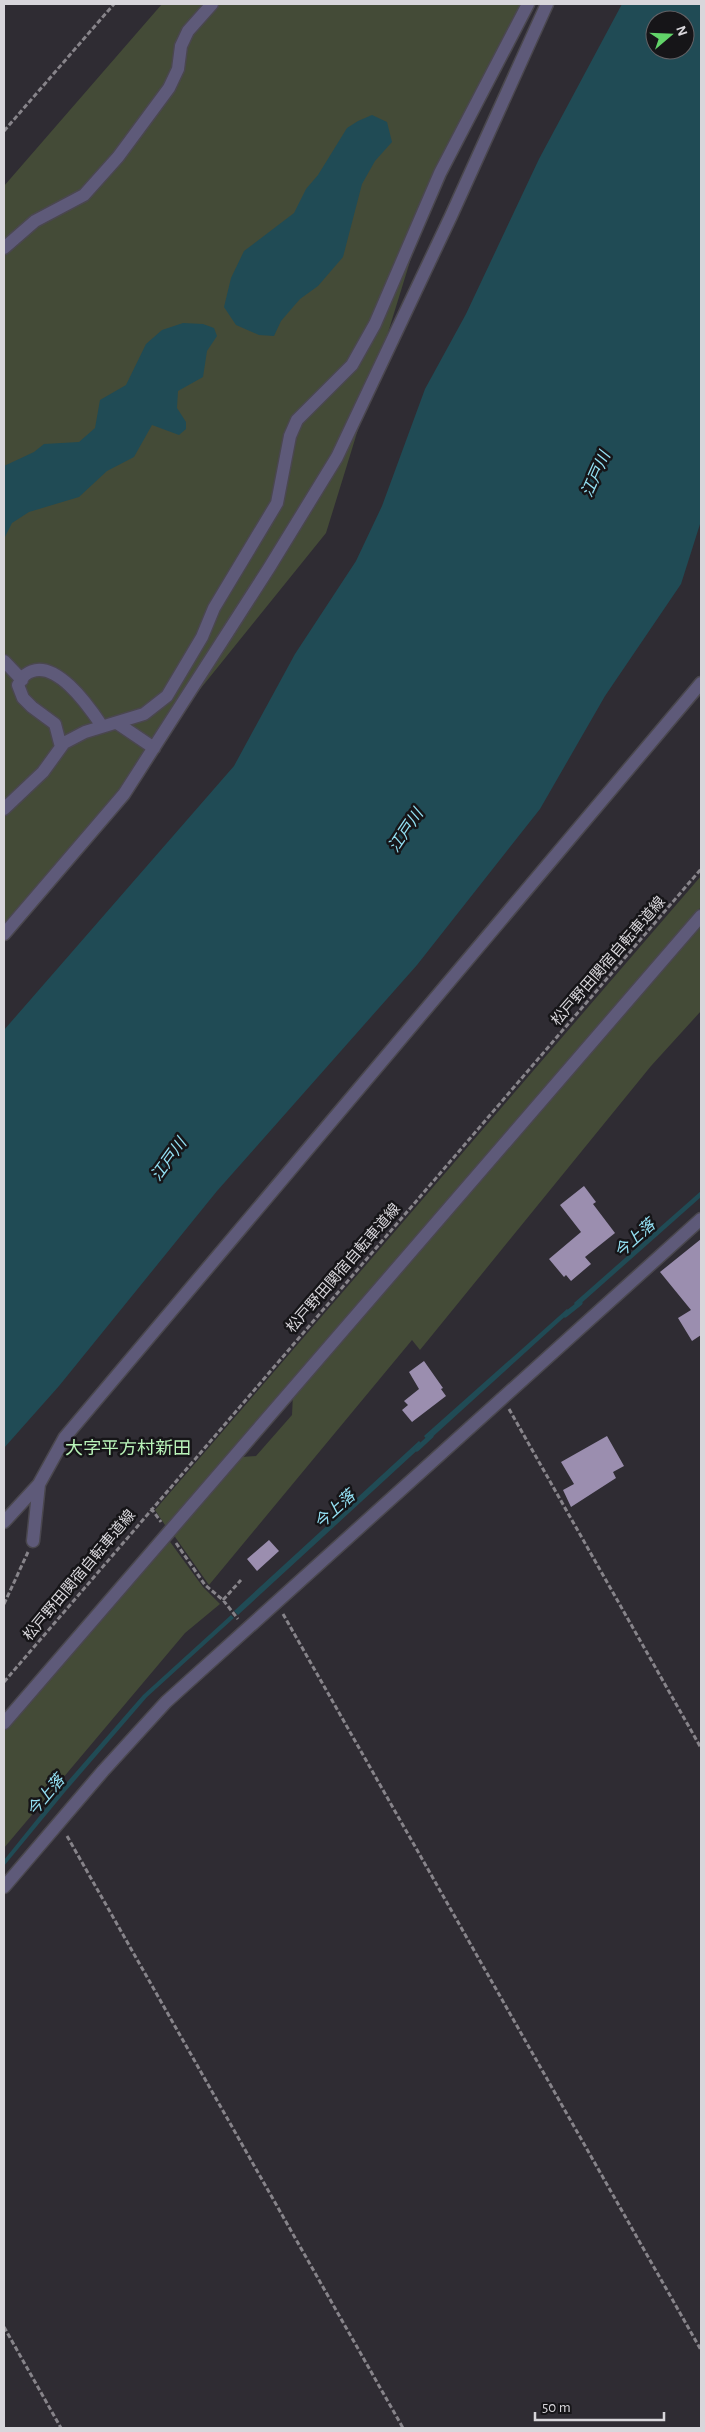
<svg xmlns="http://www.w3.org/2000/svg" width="705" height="2432" font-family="'Alegreya Sans','Noto Sans JP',sans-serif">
<rect width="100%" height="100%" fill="#2f2c33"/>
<path fill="#444b37" d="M162 4H530L429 200 326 533 143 760 4 927V186Z
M701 876V907L167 1528 155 1510Z
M701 922V1011L651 1066 420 1350 412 1340 209 1585 173 1534 241 1457 256 1456 292 1415 293 1394Z
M168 1539 203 1587 220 1604 185 1633 4 1848V1729Z"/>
<path fill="#204b55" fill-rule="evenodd" d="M622 4H701V521L681 584 605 696 540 809 417 965 217 1191 59 1386 4 1448V1030L234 766 295 654 356 561 382 506 425 389 466 314 539 159ZM655 20H685V50H655Z
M372 115 387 122 392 142 375 161 362 184 343 257 318 286 300 299 281 321 274 336 259 335 236 325 224 307 231 278 244 251 294 213 306 189 318 175 347 128 358 121Z
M183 323 203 324 214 328 217 336 207 351 203 377 178 391 177 408 186 422V429L179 435 152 425 134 457 107 471 79 497 29 512 12 523 4 539V466L34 452 44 444 79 442 95 428 100 400 126 385 146 344 162 330Z
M701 1191V1197L577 1307 574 1303Z
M567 1309 570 1312 428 1441 424 1436Z
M419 1441 423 1445 238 1615 234 1611Z
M231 1615 234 1618 147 1697 65 1792 4 1866V1860L62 1788 143 1695Z"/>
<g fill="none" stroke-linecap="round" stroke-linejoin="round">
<path stroke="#204b55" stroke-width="5" d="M565 1315 580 1303
M417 1449 431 1436"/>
</g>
<path fill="#9b8eaf" d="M584 1186 596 1202 593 1204 615 1233 585 1257 591 1264 571 1281 566 1275 564 1277 549 1259 581 1232 560 1205Z
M701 1239V1335L692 1341 678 1318 691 1310 660 1272Z
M424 1361 443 1388 441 1389 446 1396 412 1422 402 1410 408 1405 404 1401 419 1389 409 1372Z
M607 1436 624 1466 613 1472 616 1478 571 1507 563 1490 574 1484 561 1462Z
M269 1540 279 1551 257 1571 247 1559Z"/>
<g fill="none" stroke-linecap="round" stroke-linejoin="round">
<g stroke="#4a474e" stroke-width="15">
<path id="minor" d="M4 248 35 221 84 195 118 157 169 88 178 69 181 46 188 31 212 4
M4 661 22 680
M117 723 154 748
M61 747 55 724 32 707 23 698 18 685C20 682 22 678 25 675 53 653 90 708 102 726
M4 809 43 772 64 743 85 732 144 714 167 696 202 637 214 608 277 503 290 436 297 420 352 365 375 324 440 173 528 4
M4 934 124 794 269 568 337 457 451 216 547 4
M4 1522 39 1484 65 1437 701 683
M33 1541 39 1484
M4 1723 701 916
M4 1887 103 1771 166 1702 701 1219"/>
</g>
<path stroke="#87848a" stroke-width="3" stroke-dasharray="5 2.5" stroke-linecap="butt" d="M4 131 114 4
M509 1409 701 1748
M151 1508 161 1522
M176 1543 205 1585 223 1600 238 1619
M223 1600 241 1580
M4 1604 28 1552
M283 1614 701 2350
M4 1682 701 869
M67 1836 403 2428
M4 2327 61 2428"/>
<use href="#minor" stroke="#5e5a79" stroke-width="12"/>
</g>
<g text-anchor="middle" stroke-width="5" stroke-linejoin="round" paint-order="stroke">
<g font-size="15" fill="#d8d6db" stroke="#161518">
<text transform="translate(608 961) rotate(-49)" y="5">松戸野田関宿自転車道線</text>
<text transform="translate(343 1268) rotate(-49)" y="5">松戸野田関宿自転車道線</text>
<text transform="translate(79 1575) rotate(-50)" y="5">松戸野田関宿自転車道線</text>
</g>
<g font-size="16" font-style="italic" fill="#94e1f4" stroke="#161518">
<text transform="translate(595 474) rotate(-66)" y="6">江戸川</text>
<text transform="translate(405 830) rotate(-56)" y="6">江戸川</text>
<text transform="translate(168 1159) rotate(-54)" y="6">江戸川</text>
<text transform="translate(634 1238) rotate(-42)" y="6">今上落</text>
<text transform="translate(334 1509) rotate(-42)" y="6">今上落</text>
<text transform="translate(45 1795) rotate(-50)" y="6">今上落</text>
</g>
<g font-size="18" fill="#b9f4b9" stroke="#161518">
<text x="128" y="1454">大字平方村新田</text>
</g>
</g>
<rect width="705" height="2432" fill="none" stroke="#d8d6db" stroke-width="10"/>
<g transform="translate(670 35) rotate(71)"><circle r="24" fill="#161518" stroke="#646266"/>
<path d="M0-4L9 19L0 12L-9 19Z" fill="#62d469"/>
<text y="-8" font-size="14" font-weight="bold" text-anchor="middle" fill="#d8d6db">N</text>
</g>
<path d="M535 2412v8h129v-8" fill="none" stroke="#d8d6db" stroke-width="2.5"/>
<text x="542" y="2412" font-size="15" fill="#d8d6db" stroke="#161518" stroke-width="4" paint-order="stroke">50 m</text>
</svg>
